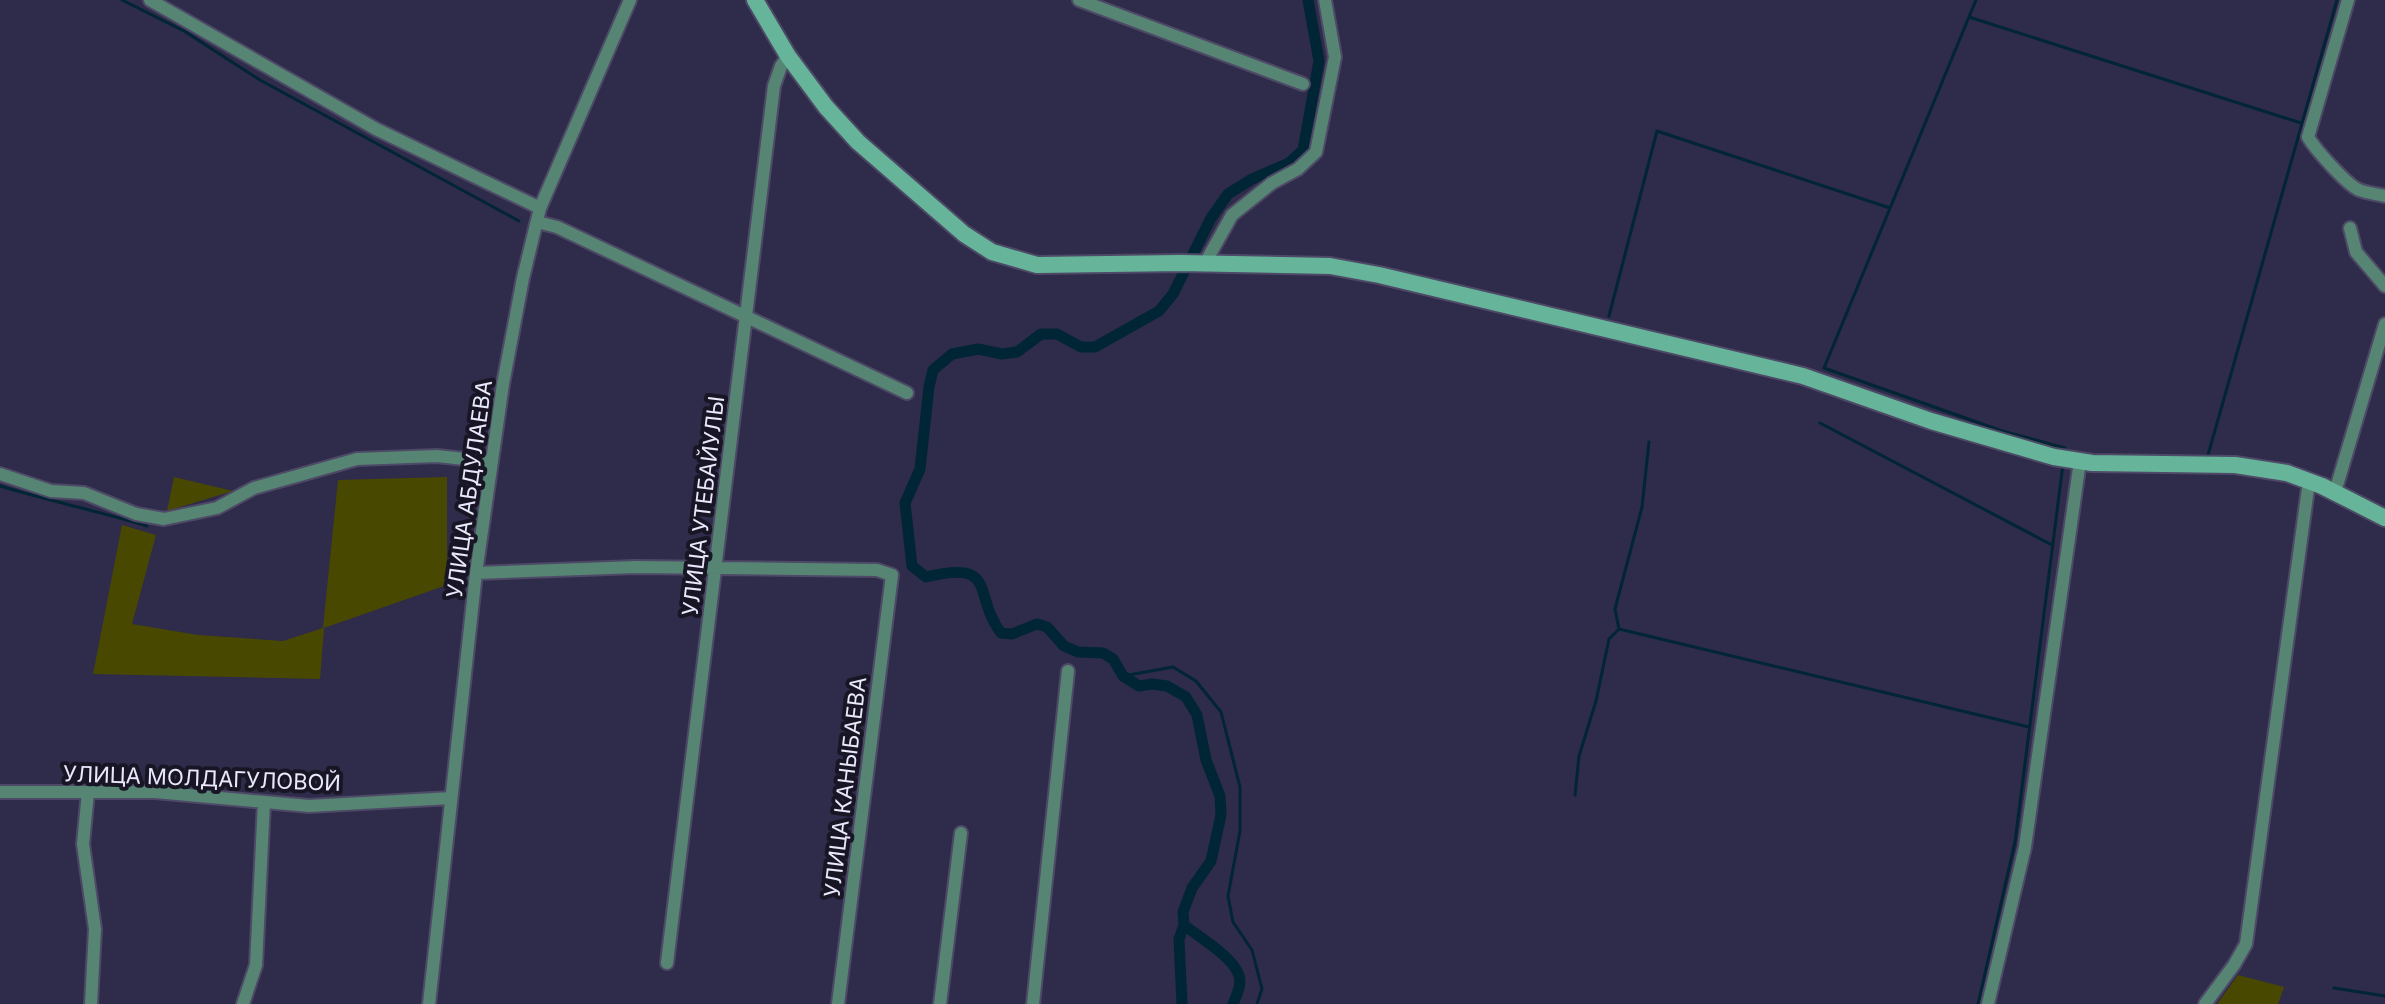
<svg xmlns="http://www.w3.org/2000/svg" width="2385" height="1004" font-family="Inter,sans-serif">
<rect width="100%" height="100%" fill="#2f2b4a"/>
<path fill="#494800" d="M174 477 233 491 167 511Z
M447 477V585L324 628 320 679 93 674 122 525 156 535 132 624 198 635 283 641 323 628 338 480Z
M2238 975 2284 987 2278 1004H2217Z"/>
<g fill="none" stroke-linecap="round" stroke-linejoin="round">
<path stroke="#002535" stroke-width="3" d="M122 0 184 31 260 80 519 221
M1976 0 1824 368 2002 431 2065 448 2064 452
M1969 17 2301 123
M1609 316 1657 131 1890 208
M1820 423 2052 545
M2208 455 2337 0
M0 486C49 501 98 511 147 526
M1619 629 1615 609 1642 507 1649 442
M1123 676 1173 667 1196 681 1221 712 1240 787V831L1228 896 1233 922 1252 950 1262 989 1257 1004
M1575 795 1579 756 1596 701 1609 639 1619 629 2029 727
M2334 988 2385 996
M1978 1004 2015 842 2063 464"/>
<path stroke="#002535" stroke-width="11" d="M1184 925C1198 936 1231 956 1238 973 1243 983 1237 994 1233 1004
M1182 1004 1179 939 1184 925 1183 912 1192 888 1211 861 1221 815 1220 796 1206 760 1197 715 1186 697 1167 686 1152 684 1139 686 1123 676 1113 659 1103 653 1078 652 1064 646 1047 627 1037 624 1012 634 1001 633C972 595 999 559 926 577L912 566 905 503 920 469 929 387 933 370 952 354 978 349 1002 354 1017 352 1041 334H1057L1081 347H1095L1159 311 1173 294 1211 218 1228 194 1252 179 1289 163 1303 150 1319 61 1308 0"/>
<g stroke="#4d4966" stroke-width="16">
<path id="street" d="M150 0 376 129 540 208
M1079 0 1303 84
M2348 0 2308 137C2315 149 2346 184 2359 190 2367 193 2377 194 2385 196
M537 222 557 227 907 393
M2350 228 2356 252 2385 286
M1204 265 1232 215 1272 183 1298 169 1316 152 1335 57 1325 0
M0 474 51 491 84 493 136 514 164 519 217 508 254 488 357 459 437 456 492 462
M2335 492 2385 324
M476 573 636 567 877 570 892 575 838 1004
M0 792H155L309 806 451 798
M88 792 83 844 95 929 91 1004
M667 963 774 86 781 66 788 56
M243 1004 256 965 264 802
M429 1004 476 573 503 384 523 278 540 208 630 0
M940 1004 961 833
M1033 1004 1068 671
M1988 1004 2025 847 2080 461
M2205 1004 2234 965 2246 944 2309 481"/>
</g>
<g stroke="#4d4966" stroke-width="20">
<path id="secondary" d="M755 0 788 56 826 107 858 142 964 234 992 252 1037 265 1180 263 1330 266 1379 275 1803 376 1931 421 2054 457 2092 463 2235 465 2287 473 2322 486 2385 518"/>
</g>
<use href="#street" stroke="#568574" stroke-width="12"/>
<use href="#secondary" stroke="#66b59a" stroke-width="16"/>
</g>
<g text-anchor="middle" stroke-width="8" stroke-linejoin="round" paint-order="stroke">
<g font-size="22" fill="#e9e8fc" stroke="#181624">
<text transform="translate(469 489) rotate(-82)" y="8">УЛИЦА АБДУЛАЕВА</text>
<text transform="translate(703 506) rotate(-83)" y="8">УЛИЦА УТЕБАЙУЛЫ</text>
<text transform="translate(202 778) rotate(2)" y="8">УЛИЦА МОЛДАГУЛОВОЙ</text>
<text transform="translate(845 787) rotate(-83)" y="8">УЛИЦА КАНЫБАЕВА</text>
</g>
</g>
</svg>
